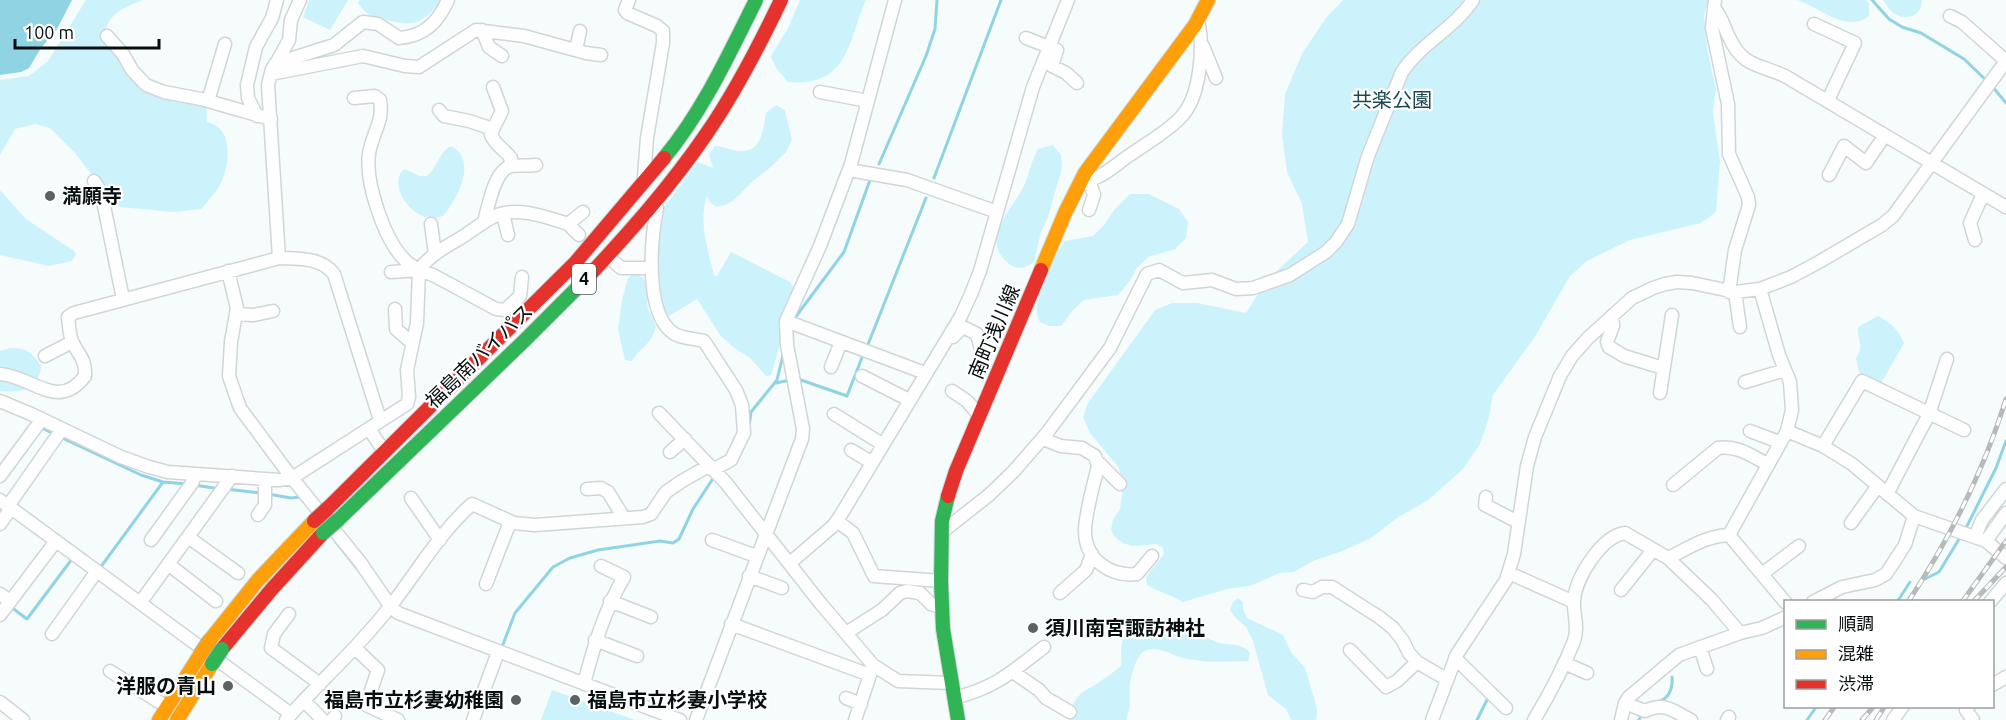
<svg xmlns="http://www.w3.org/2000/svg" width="2006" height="720" font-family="Ubuntu,'Noto Sans JP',sans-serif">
<rect width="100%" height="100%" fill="#f6fbfc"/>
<path fill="#ccf3fb" d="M86 0H142C122 9 108 13 104 37L134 75 206 102 207 122C232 127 230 159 223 178 219 190 209 199 201 209L174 212 120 207 112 201 75 153 50 128 35 124 15 129 0 155V80L29 76 48 61Z
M309 0H348L330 30 303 17Z
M359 0H441C434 10 427 18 416 22 406 26 377 19 368 14 364 11 361 7 358 3Z
M800 0H866C847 43 849 87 788 82L776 68 771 56 788 28Z
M1343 0H1708L1704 16 1708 53 1716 89 1713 112 1720 161 1716 212 1701 223 1630 240 1587 261 1570 276 1536 335 1493 395 1488 421 1480 444 1463 469 1427 501 1397 518 1371 538 1345 550 1313 561 1294 572 1280 573 1250 586 1227 589 1183 602C1171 595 1159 592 1147 585L1146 577 1164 554 1163 548 1157 544 1132 546 1123 543 1114 536 1111 529 1113 520 1120 509 1123 486 1119 468 1090 433 1083 417 1088 403 1155 310 1172 303H1197L1246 313 1266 281 1308 242 1302 204 1287 172 1282 135 1285 94 1303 52 1326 18Z
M1797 0H1866L1869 4V16C1846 34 1820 7 1797 0Z
M1883 0H1922C1922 17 1905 22 1892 12 1889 9 1886 4 1883 0Z
M776 105 785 110 792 140 786 152 772 166 753 181 735 199 726 205 716 207 710 202 707 196C698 221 708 250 714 275L717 276 731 252 790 282 796 291 771 375 766 376 750 358 733 347 720 335 697 299 669 316 663 311 658 291V215L698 162 713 168 709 154 715 146C723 146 730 150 739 151 762 153 763 130 766 113Z
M1053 145 1061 155 1062 168 1047 220 1041 232 1034 262C1025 268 1017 271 1008 263 979 238 1011 211 1023 188 1029 176 1031 161 1038 149Z
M451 146C478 160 458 197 444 215 420 230 384 187 404 169L420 176H427C437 168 439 152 451 146Z
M0 190 26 219 74 251 76 254 72 261 49 266 0 255Z
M1130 194H1149L1179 209 1188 222 1186 238 1175 249 1148 257 1137 268 1129 282 1118 295 1084 300 1072 311 1061 326H1049L1040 322C1028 301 1052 259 1065 241L1093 236 1104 225 1114 210Z
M635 273C652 279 645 294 648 308 650 315 654 320 656 327 650 347 641 346 632 361L625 360 618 329 622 300 628 278Z
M1878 316C1891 323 1898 329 1904 343L1879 387 1860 376 1856 358C1865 344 1857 341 1858 327Z
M10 348C26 347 33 353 41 366 39 390 21 393 0 391V351Z
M1238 598 1243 602V609L1247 618 1283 635 1291 652 1305 668 1315 701 1317 710 1316 720H1291L1286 709 1268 695 1253 641 1246 627 1236 618 1230 610 1233 602Z
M1186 622C1196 628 1204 637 1214 641 1227 647 1241 641 1250 653L1248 661C1227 662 1204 663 1183 658 1171 655 1158 646 1146 650 1138 654 1134 666 1132 674 1127 689 1133 705 1126 720H1069C1075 689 1084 694 1105 678 1111 674 1116 670 1121 666 1122 658 1120 650 1122 642 1130 616 1165 624 1186 622Z
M552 690 635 720H541Z"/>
<path fill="#90d4e4" d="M0 0H72L56 31 41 48 29 68 21 72 0 75Z"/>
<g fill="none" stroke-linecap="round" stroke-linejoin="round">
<path stroke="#90d4e4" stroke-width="3" d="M1872 0 1889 19 1902 27 1921 33 1964 59 1987 81
M1992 86 2006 103
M879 164 926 56 935 29 937 0
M934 178 1001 0
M794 319 844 252 870 180
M867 347 926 198
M798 379 847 396 863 355
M776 383 790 380
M749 427 751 412 777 380 784 351
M42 428 54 434
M60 437 141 475 163 482 187 484
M194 485 220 489
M226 489 261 493
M268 494 291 498 300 497 304 502
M1974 527 1972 529 1965 530 1996 468 2006 441
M336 542 360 572
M100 568 163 482
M1925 579 1939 572 1961 536
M1897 602 1910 582
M11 607 27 619 72 559
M502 647 515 613 553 567 570 558 598 550 660 541 673 543 679 539 693 509 714 477
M1658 702C1669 698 1673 689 1672 677
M1477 720 1488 698
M1639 720 1642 713
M1807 720 1817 706"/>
<g stroke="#d0d6d7" stroke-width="15">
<path id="street" d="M629 0 625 10 627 13 657 26 663 31V43L647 138 644 177
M1715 0 1712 28 1728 104 1729 154 1748 197 1749 205 1735 250 1729 292
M1714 8C1722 17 1724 27 1729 37 1743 68 1760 64 1785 76L2006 207
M1814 24 1855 43 1828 100
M482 30 489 47 502 56
M107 36 123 54 132 70 146 85 164 92 201 99 271 119
M1026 38 1057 50 1052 66 1066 73 1077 83
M1203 46 1216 78
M576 50 580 31
M278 60 289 40 291 20 300 0
M271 74 363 56 405 66 419 67 476 30 524 36 586 53 601 55
M820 92 868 101
M354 98 375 96 380 100C384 122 372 133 369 154 365 182 384 239 404 259 408 264 414 267 419 270
M208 101 225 44
M439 110 444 116 469 121 493 129 491 135C495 145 504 149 511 158L510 166
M257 116 248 98 247 85 256 47 272 18 277 0
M493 129 502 111 493 87
M849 170 907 180 997 212
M1829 175 1844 146 1866 163 1885 135
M94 181 99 189 104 206 123 299
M1089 210 1094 195 1091 186 1081 180C1085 179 1091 179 1095 178 1107 174 1119 162 1130 155 1147 143 1167 132 1181 117 1201 96 1204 46 1198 20
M503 214 508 235
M484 222C488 208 494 170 511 166 519 165 528 166 536 165
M431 224 435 254
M568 224 579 235
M1975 240 1970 223 1983 194
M279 258 268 85 272 69 278 60 290 59 334 45 363 22 378 24 399 38C425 36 438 22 448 0
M612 260 621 268H652
M228 271 237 308 231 342 229 376 240 408 292 478 360 562 391 607 398 613 680 720
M391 272 419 270 433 275 496 309 505 310 520 296 522 277
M1760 289 1779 355 1790 382 1792 410 1787 431 1823 446 1852 464 1914 516 1986 541 2006 558
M1735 292 1740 327
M395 309 396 329 412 343
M236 314 254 315 273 311
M1612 316 1613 326 1607 342 1609 347 1624 356 1663 368
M786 321 925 373
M953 337 963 327 977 334 980 346
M45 356 72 342
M831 367 841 342
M0 374C32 376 58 412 85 376 86 358 78 355 72 341 69 333 69 325 68 317L74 313 279 258C299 259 321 257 334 274L380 420
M862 376 909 400
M1745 382 1785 370
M952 391 967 401 979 415
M1660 393 1672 315
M0 401 31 414 121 457 149 467 168 472 279 480 292 478 407 404 409 397 407 370 417 323 419 270C429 256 445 247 459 239 471 232 482 222 495 216 516 206 547 217 568 224L583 212
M659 413 726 483 821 604 873 665 898 681 951 683
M834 414 882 444
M369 429 384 451
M1750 431 1779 442
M1043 439 1061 446 1082 448 1095 456 1098 466C1094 483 1085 514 1085 531 1085 560 1111 577 1137 574L1152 556
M1823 446 1862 381 1964 430
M851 450 871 462
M670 452 685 439
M1097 461 1120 484
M0 476 42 419
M1673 485 1718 448C1737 445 1752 456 1767 464
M587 489 601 488 608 492 624 518
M1887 494 1929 414 1947 359
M1486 497 1485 505 1518 522
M411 498 440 540
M0 500 56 541 0 615
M8 506 62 429
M258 515 265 505V479
M837 521 853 533 874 576 941 581
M1851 523 1877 487
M0 524 11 508
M942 532 989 495 1013 472 1047 433 1110 348 1147 274 1159 270 1183 283 1212 280 1236 289 1253 288 1290 275 1326 252 1336 242 1348 224 1368 156 1402 72C1421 43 1454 29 1473 0
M1729 535 1786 603
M188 537 238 573
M1975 537 1982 520 2006 489
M151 540 192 483 196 474
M712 540 756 556
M56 541 291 714
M1986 541 2006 513
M1668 558 1712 600 1740 633
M790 563 833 526 839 518 961 316 971 294 980 271 1033 87 1068 0
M168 564 216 601
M1509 573 1574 602
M1762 574 1799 546
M749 576 782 588
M486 584 510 522
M1303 590 1313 592 1322 587H1332L1379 617 1393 628 1403 641 1409 653 1417 662 1446 679
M1621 590 1653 550
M1060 593 1086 570 1092 554
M0 594 10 601
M610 601 651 617
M1813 602 1842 587 1875 580 1886 574 1905 545 1914 516
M1990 602 2006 583
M140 603 232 476
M289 614 274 634 271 648 320 684
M731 624 870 675
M846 633 882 610 900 593 907 591 920 593 931 604 942 608
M52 634 97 571
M595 640 637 656
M1700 647 1707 669
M355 648 378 670 366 705 398 720
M1350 650 1386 687 1397 681 1417 662
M1455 658 1506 708
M1564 663 1587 673
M110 671 167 707
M1013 672 1039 690 1046 698 1070 712
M584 684C594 645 604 612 624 577L601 566
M1992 685 2006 677
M846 698 861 704
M954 698C995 688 1012 672 1044 647
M304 701 323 720
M0 702 23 720
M1625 703 1645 711C1666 702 1671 710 1691 720
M1969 706 1966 710 1973 720
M286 720C319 682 358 648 389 608 416 574 439 533 472 504L514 523 535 525 643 517 651 514 666 492 682 481 705 468 718 467 731 460 744 433 742 405 736 390 704 341C693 338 682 339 673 333 644 312 651 239 657 208
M332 720 335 716
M473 720 498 652
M696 720 802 439 803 429 787 345 786 321 820 246 851 164 895 0
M855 720 872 669
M1432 720 1457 654 1506 580 1514 554 1527 466 1535 437 1560 376 1572 356 1588 338 1632 298 1653 288 1665 284 1677 282 1692 283 1735 292 1760 289 1791 277 1819 262 1882 225 1893 216 2006 61 1962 22 1950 16
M1534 720C1549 695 1563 669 1574 641 1579 626 1573 614 1574 600 1576 577 1602 536 1625 533L1668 558C1689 548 1705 536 1729 535L1787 431
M1621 720 1625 703 1629 697 1679 655 1740 633 1762 628 1786 617
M1727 720 1729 717
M1893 720 1903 706"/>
</g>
<g stroke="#d0d6d7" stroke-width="16">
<path id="fast" d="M664 158C703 111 729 54 756 0
M948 496 942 521 941 581 943 629 958 720
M339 519 524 341 584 281"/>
</g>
<g stroke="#d0d6d7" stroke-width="16">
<path id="slow" d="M1041 270 1065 213 1085 173 1195 25 1208 0
M210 640 258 580 314 521
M159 720 200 655
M177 720 212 664"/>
</g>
<g stroke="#d0d6d7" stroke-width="16">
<path id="jam" d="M584 281C628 234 671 186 707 133 736 91 759 46 781 0
M948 496 956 471 1041 270
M328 508 575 263 664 158
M222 649 271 590 323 533"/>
</g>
<use href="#street" stroke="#fefeff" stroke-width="12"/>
<use href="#fast" stroke="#30b455" stroke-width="14"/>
<use href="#slow" stroke="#ff9f0a" stroke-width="14"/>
<use href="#jam" stroke="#e5322d" stroke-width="14"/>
<g stroke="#b7baba" stroke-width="5">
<path id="rail" d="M1908 602C1949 540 1984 470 2006 399
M1962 602 2006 541
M1973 602 2006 567
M1825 720 1835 706
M1862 720 1874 706
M1876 720 1885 706"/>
</g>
<use href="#rail" stroke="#fff" stroke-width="3" stroke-dasharray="9" stroke-linecap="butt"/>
<g stroke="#a8babd" stroke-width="16" stroke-linecap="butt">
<path id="fast-bridge" d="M323 533 339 519
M212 664 222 649"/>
</g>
<g stroke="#a8babd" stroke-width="16" stroke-linecap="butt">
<path id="slow-bridge" d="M200 655 210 640"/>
</g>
<g stroke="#a8babd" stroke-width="16" stroke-linecap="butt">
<path id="jam-bridge" d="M314 521 328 508"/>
</g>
<use href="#fast-bridge" stroke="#30b455" stroke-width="14"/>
<use href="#slow-bridge" stroke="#ff9f0a" stroke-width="14"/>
<use href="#jam-bridge" stroke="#e5322d" stroke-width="14"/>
</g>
<g fill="#5b6263" stroke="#fff" stroke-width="2">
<circle cx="50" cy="196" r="6"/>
<circle cx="1033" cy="628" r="6"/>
<circle cx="228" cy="686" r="6"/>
<circle cx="516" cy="700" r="6"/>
<circle cx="575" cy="700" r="6"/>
</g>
<g text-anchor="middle" stroke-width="4.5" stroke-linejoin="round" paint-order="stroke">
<rect fill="#fff" stroke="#525758" stroke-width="1.5" x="572" y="264" width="24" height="30" rx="4.5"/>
<g font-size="18" font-weight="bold" fill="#080f11">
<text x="584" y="285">4</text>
</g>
<g font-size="20" fill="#1c4851" stroke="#fff">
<text x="1392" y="107">共楽公園</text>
</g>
<g font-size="20" font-weight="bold" fill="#080f11" stroke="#fff" text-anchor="start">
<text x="62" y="203">満願寺</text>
<text x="1045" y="635">須川南宮諏訪神社</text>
<text x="216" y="693" text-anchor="end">洋服の青山</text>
<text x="504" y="707" text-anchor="end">福島市立杉妻幼稚園</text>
<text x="587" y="707">福島市立杉妻小学校</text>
</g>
<g font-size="20" fill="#080f11" stroke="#fff">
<text transform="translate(994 332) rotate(-67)" y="7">南町浅川線</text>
<text transform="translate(479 356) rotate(-44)" y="7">福島南バイパス</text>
</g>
</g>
<rect x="1784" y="600" width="210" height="108" fill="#ffffff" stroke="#9c9fa0" stroke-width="1.5"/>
<rect x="1796" y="620" width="30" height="9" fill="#30b455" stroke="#9c9fa0" stroke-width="1.5"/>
<text x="1838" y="630" font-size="18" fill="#080f11">順調</text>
<rect x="1796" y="650" width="30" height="9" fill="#ff9f0a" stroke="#9c9fa0" stroke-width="1.5"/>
<text x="1838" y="660" font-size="18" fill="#080f11">混雑</text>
<rect x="1796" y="680" width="30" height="9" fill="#e5322d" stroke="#9c9fa0" stroke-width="1.5"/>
<text x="1838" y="690" font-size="18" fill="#080f11">渋滞</text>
<path d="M15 39v9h144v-9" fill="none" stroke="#080f11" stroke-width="3"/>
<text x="24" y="39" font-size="18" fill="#080f11" stroke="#ffffff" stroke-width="4.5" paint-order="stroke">100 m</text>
</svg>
